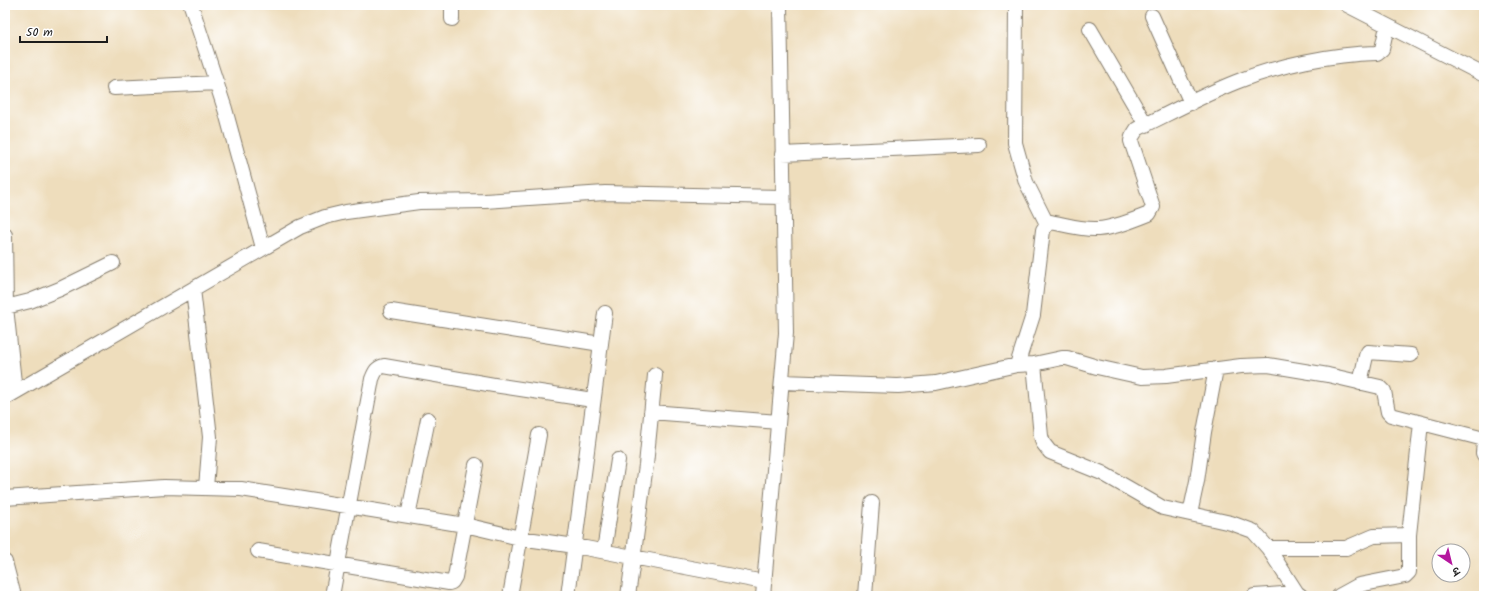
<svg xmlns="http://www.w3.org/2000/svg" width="1489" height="601" font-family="Kalam,'Playpen Sans Deva',sans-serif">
<rect width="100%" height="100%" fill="#fff"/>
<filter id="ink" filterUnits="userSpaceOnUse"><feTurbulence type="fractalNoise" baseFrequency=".025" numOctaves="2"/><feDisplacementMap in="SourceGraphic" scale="8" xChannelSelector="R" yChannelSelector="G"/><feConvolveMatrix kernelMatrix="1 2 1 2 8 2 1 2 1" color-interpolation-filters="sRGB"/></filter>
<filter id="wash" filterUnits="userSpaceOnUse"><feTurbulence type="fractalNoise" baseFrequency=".012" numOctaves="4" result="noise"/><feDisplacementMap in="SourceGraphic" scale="16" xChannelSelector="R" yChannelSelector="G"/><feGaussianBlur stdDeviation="0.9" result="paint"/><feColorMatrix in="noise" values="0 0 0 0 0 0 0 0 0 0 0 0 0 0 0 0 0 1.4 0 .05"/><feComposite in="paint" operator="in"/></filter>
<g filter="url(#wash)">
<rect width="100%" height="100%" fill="#eeddbc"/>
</g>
<g filter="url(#ink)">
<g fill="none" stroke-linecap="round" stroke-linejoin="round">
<g stroke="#857c6c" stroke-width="16">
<path id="minor" d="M191 5 225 109 263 248
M452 5V19
M1016 5 1015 143 1026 182 1047 224
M1347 5 1484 75
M1152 16 1191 103
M1090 29 1146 125
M114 88 217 83
M782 154 979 145
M5 235 6 307 15 392
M193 289 210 437 206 488
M6 307 30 301 60 289 113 263
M391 311 601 344
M1034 364 1041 436 1043 443 1050 452 1102 473 1163 508 1231 523 1253 531 1268 548 1297 593 1301 596
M1017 365 1034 364 1062 358H1067L1097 367 1142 377 1166 376 1241 366 1268 365 1328 375 1380 387 1384 391 1388 412 1391 415 1484 439
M782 382 898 386 936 383 1017 365 1033 315 1043 230 1047 224 1051 222C1066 225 1082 230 1098 229 1115 228 1133 220 1149 214L1153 207 1131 141 1132 137 1137 129C1170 113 1203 95 1236 82 1278 65 1332 54 1377 53L1382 49 1387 26
M1360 383 1366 356 1368 352 1411 355
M5 398 300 227 325 217 346 212 419 202 485 201 605 193 783 197
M651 412 778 422
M1484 442 1483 453 1484 455
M5 498 164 487 241 489 465 525 520 538 575 546 764 582
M1190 514 1197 481 1204 432 1216 369
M408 516 428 419
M1268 548H1346L1374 536 1409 535
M258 551 449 583 452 582 455 577 476 465
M604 551 618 460
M5 562 14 596
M332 596 372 379C375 372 376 368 384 366L494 385 593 400
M510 596 539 435
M568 596 605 313
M628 596 646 465 655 375
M763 596 786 333 780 5
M865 596 872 503
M1254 596 1297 593
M1339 596 1359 585 1405 576 1409 572V535L1421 423"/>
</g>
<use href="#minor" stroke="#fff" stroke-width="14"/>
</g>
</g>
<rect width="1489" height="601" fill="none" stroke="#fff" stroke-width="20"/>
<g transform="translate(1451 563) rotate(145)"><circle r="19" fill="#ffffff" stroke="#a4a4a4"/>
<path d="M0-3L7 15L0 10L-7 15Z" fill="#b5179e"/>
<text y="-6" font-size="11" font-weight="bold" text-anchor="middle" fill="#1c1c1c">उ</text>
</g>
<path d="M20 36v6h87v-6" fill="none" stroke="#1c1c1c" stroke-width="2"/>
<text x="26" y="36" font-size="12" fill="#1c1c1c" stroke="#ffffff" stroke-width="3" paint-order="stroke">50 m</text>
</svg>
